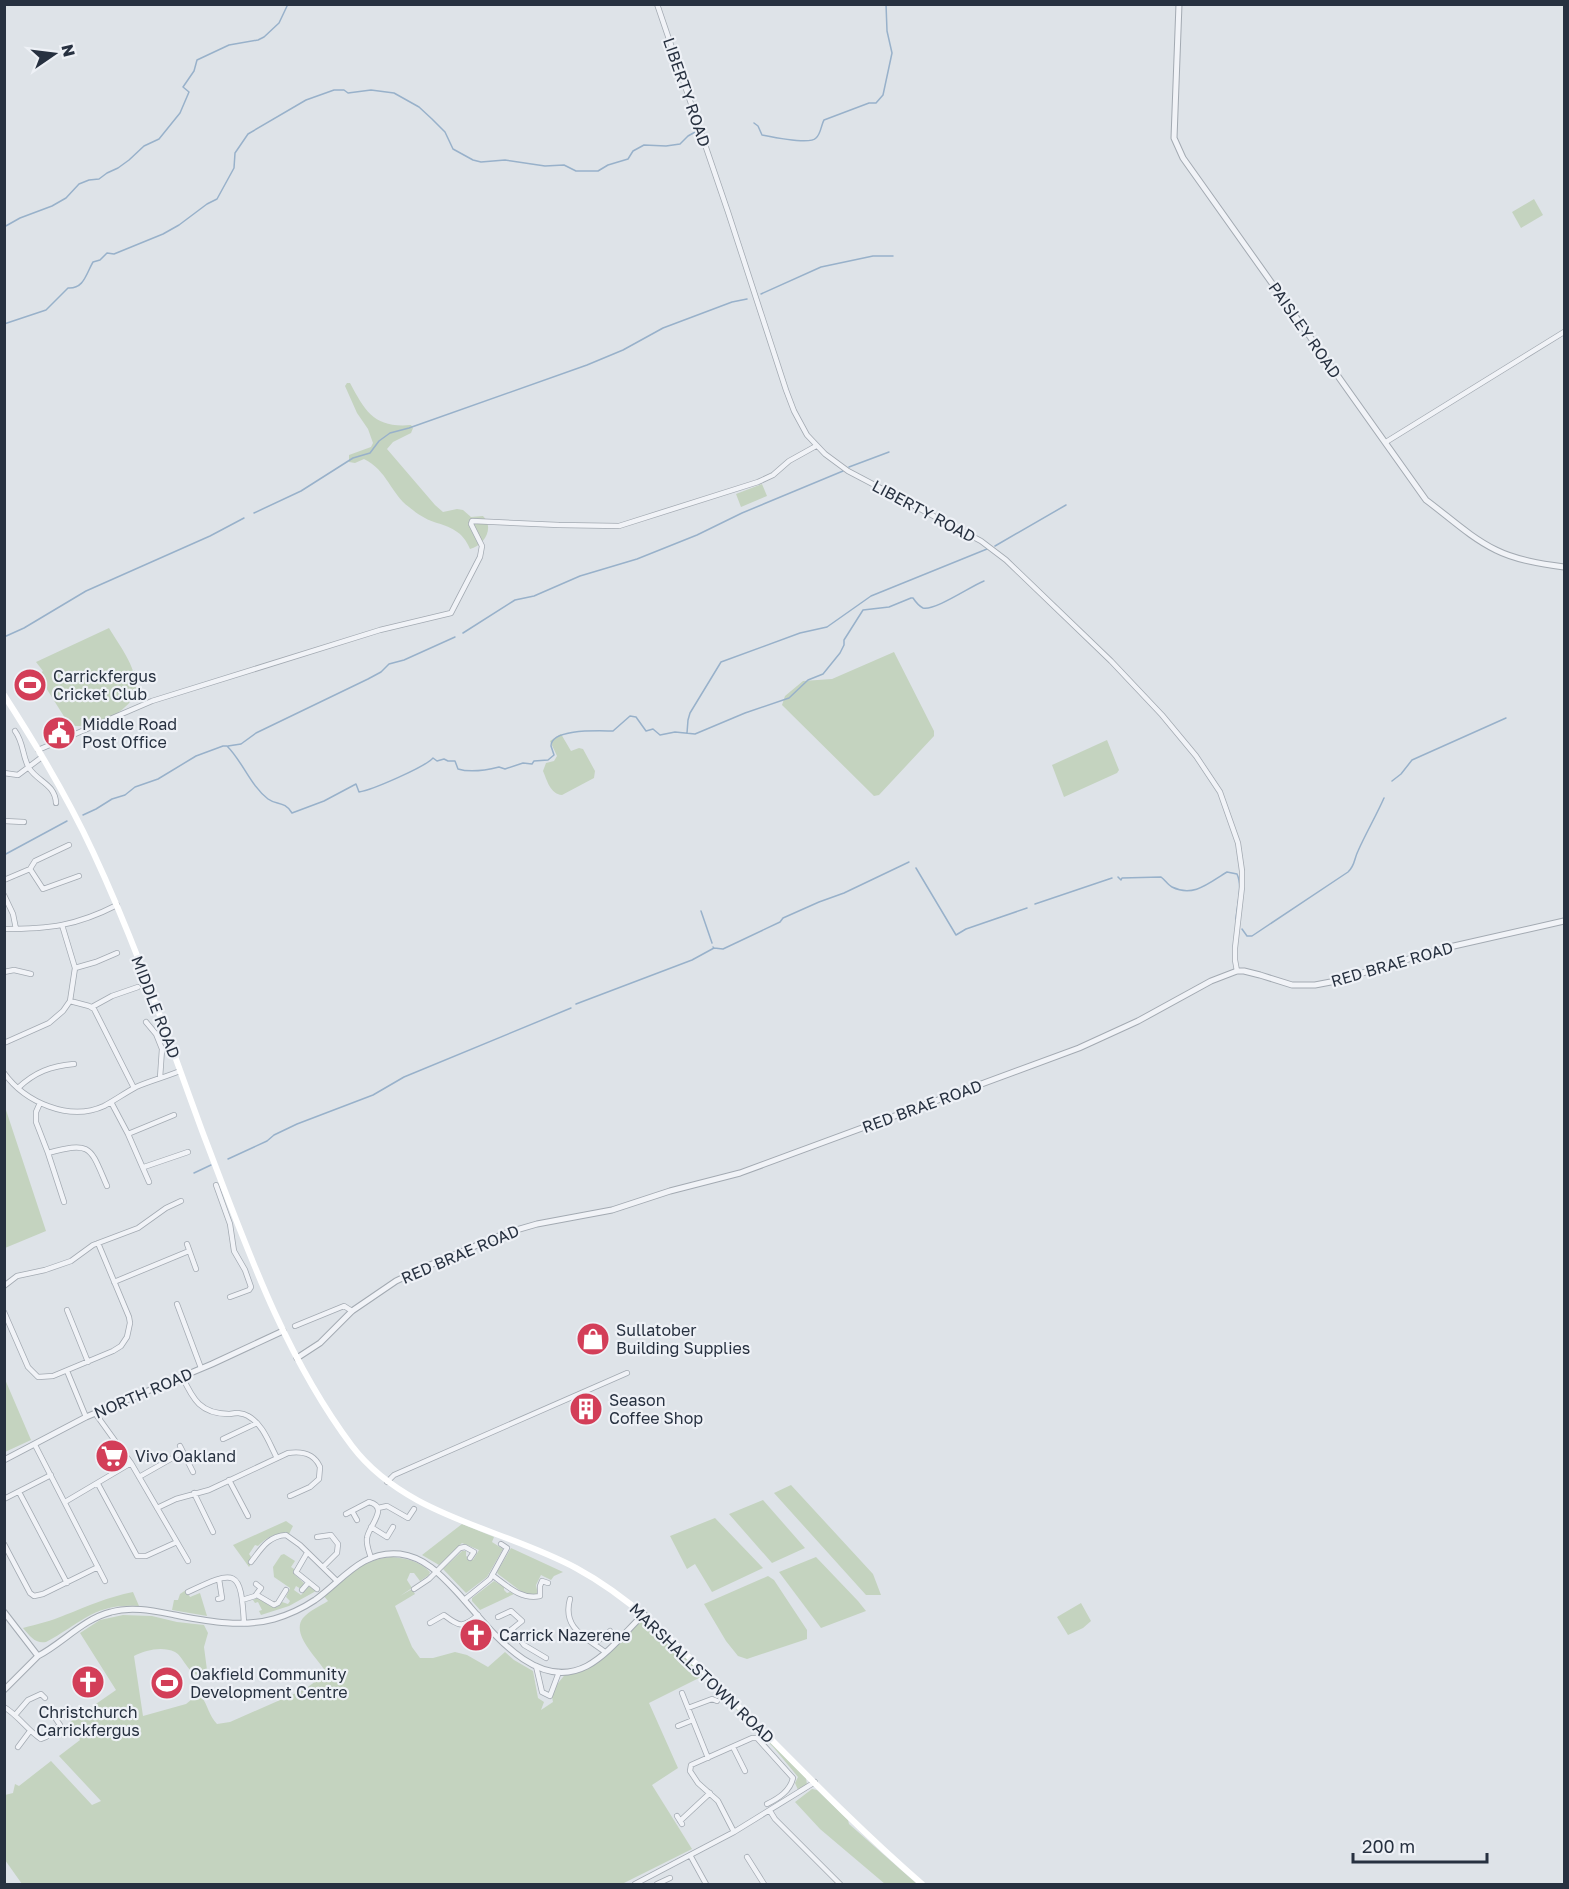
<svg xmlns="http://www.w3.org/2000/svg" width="1569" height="1889" font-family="'Golos Text',sans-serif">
<rect width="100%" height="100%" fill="#dee3e8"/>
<path fill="#c4d3bf" d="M1534 199 1543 215 1521 228 1512 212Z
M347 383H350C366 413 375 428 411 425L413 428 411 433 393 442 387 449 435 505 443 512 457 509 463 510 471 517 483 516C495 528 484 545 470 549 463 531 450 527 434 522 425 519 416 513 409 507 391 494 387 470 364 459L355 463 349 462V455L371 447 373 443 368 429 357 413 345 386Z
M762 484 767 496 741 507 736 494Z
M109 628C119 645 136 666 136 687 136 706 106 722 89 725 83 726 76 726 70 726L38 675 43 671 36 662Z
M894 652 934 731V736L879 795 874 796 782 705 785 696 803 681 832 679Z
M561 734 571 751 579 748 583 749 595 771 594 778 562 795C550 794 547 780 543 771L546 763 554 761 557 756 550 741Z
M1107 740 1119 770 1117 773 1064 797 1052 765Z
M5 1107 46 1231 5 1248H4Z
M4 1377 31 1440 5 1452H4Z
M791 1485 873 1574 881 1595H866L774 1493Z
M763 1500 805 1548 772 1563 729 1514Z
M715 1518 763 1568 712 1592 695 1564 687 1569 670 1536Z
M286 1521 293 1526 289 1534C276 1532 267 1537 258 1546L255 1545 249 1554 251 1557 249 1561 251 1564 249 1567 233 1545Z
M462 1524 494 1537 492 1542 503 1549 487 1577 466 1593 443 1569 462 1551H466V1556L473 1560 479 1550 462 1543 439 1565 422 1555Z
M511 1548 563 1572 554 1576 551 1580 541 1575 536 1585 538 1594H528L523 1593 498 1574 497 1572Z
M284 1554 295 1561 291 1567 294 1569V1574L304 1583 301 1589 296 1586 294 1590 301 1595 308 1587H311L316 1591 289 1606 261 1615 259 1611 262 1610 258 1602 255 1603 253 1600 258 1598 272 1607H277L282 1602 288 1604 290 1601 286 1597 290 1588 274 1577 273 1567 281 1555Z
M391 1557C405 1558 420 1561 430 1572L429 1575 420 1581 414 1573H410L407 1580 412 1588 400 1596 412 1589 415 1594 395 1606 412 1647 420 1658H433L455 1652 467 1655 488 1667 505 1652 514 1660 533 1671 538 1698 544 1702 541 1710 553 1702 551 1692 567 1672 587 1666 620 1638 644 1614 806 1778 807 1785 798 1790 795 1783 798 1777 774 1748 703 1676 649 1703 678 1768 652 1785 692 1849 622 1884H22L5 1860V1795L13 1793 15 1784 19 1786 51 1761 92 1805 101 1801 59 1756 80 1740 70 1722 116 1690 80 1633 100 1620 123 1615 152 1616 177 1622 204 1625 208 1633 204 1647 207 1670C192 1686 185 1657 175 1652 162 1646 146 1650 134 1656L143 1716 186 1704 191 1700 190 1695 207 1687 209 1689 201 1696C208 1705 209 1716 217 1724L230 1722 305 1689 323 1676 324 1669C315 1656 291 1633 303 1618 309 1611 320 1606 328 1601L323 1595C345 1577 361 1560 391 1557Z
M816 1557 858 1601 866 1611 821 1628 779 1572Z
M768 1576 774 1580 807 1630V1639L747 1659 738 1656 726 1641 704 1604Z
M494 1581 504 1587V1590L507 1593 510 1592 514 1594 480 1610 472 1601V1598Z
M186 1590 190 1597 200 1593 207 1616 172 1610 174 1600H178L180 1594Z
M133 1592 139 1606C94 1603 82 1623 46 1642 35 1644 30 1636 23 1628 37 1624 52 1621 65 1615 88 1606 108 1597 133 1592Z
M1081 1603 1091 1621 1083 1628 1068 1635 1057 1617Z
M812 1789 817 1790 848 1820 849 1824 917 1884H885L820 1829 795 1802Z"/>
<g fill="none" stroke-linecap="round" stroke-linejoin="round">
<path stroke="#98b1ca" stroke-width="1.5" d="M754 123 758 126 762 135C772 137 810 145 816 138 821 134 821 125 824 120L869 103H876L883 95 892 53 887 31 886 4
M4 227 20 218 52 206 66 198 79 184 89 180 99 179 107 173 118 168 129 160 144 146 159 139 180 113 189 92 183 87 194 71 197 60 229 45 258 40 264 37 279 23 288 4
M761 294 821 267 873 256H893
M4 324 46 310 68 288C84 289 86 274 93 262L100 260 107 253 114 254 163 234 179 225 207 204 217 199 234 168 235 153 248 134 306 100 334 90H344L348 93 371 90 394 93 419 107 432 119 445 132 453 149 473 160 481 162 505 160 545 166 564 165 576 171H598L608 165 628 159 633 151 644 145 666 146 680 144 688 136 697 131
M849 467 889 452
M254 513 301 491 353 458 370 453 379 441 390 433 409 428 587 365 623 350 663 328 732 302 747 299
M995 546 1066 505
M463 633 515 600 534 596 580 576 637 559 697 535 742 513 843 471
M4 637 24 628 86 591 210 536 244 518
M687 733 688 720 690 713 721 662 800 633 827 627 871 596 987 549
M228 746 241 744 256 733 368 679 381 672 389 664 404 660 455 637
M1392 781 1401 774 1412 760 1506 718
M83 815 96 809 112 799 125 795 135 787 158 779 196 756 223 746H227C243 762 250 785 268 799 276 805 285 801 292 813L324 801 356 784 359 792C372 790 425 767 433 758L437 761 444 759 448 761H455L458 769C471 773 487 770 499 767L505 769 523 763 532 764 534 761 548 760 554 755C553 752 552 749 551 746 551 728 601 731 613 731L630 716 636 717 646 731 653 729 660 735 675 732 695 734 745 713 789 698 808 680 823 674 840 653 844 645V640L863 610 889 607 911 598H913C915 601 919 606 923 608 935 611 971 586 984 581
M4 855 67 821
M916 868 956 935 966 929 1027 908
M1118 877 1121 880 1122 878 1161 877C1165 880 1168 885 1172 887 1194 898 1210 882 1227 872L1237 874C1243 887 1237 905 1236 919
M1035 904 1112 878
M701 911 712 943
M1242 929 1247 936H1252L1348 872C1355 866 1354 859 1358 851 1366 833 1376 816 1384 798
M714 948 723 949 780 922 783 918 819 902 844 893 909 862
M576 1004 692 960 714 948 713 947
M228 1159 267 1141 274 1135 297 1124 373 1095 404 1077 571 1008
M194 1173 211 1165"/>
<g stroke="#a3aab2" stroke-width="6">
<path id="minor" d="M657 4 728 212 786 390 794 411 807 435 825 454 848 471 981 541 1006 560 1111 661 1162 715 1196 756 1220 792 1238 843 1242 871V887L1235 948V960L1237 971
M1386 442 1564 332
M15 731C24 743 22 756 29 768 38 782 55 784 56 803
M38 750 152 701 380 630 451 613 480 557 482 546 471 524 472 521 559 525 619 526 758 482 773 475 789 461 816 446
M4 773 18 775 42 757
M4 821 24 822
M69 845 35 861 30 869 43 889 79 876
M4 880 30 869
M4 895 13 914 16 929
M4 929C49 929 76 926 117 905
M75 968 96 962 117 953
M4 972 14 970 31 974
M70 1001 89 1006 94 1009 134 1088
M92 1007 112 996 138 987
M146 1022 156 1034 162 1049 160 1078
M4 1043 49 1023 63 1011 70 1001 75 968 62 925
M4 1073C25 1102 69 1122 104 1106 115 1100 125 1093 136 1087 150 1081 165 1077 180 1071
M18 1088C35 1072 51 1066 74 1064
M111 1102 128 1134 149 1182
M40 1103 36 1112V1122L48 1153 64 1202
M128 1134 174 1115
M48 1153C92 1141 90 1147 107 1186
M144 1167 188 1152
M216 1185 230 1224 234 1251 245 1270 251 1287 249 1290 230 1297
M187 1244 196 1269
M114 1282 189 1251
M4 1286 17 1276 45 1270 71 1261 93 1245 138 1228 166 1208 181 1201
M177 1304 201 1368
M67 1310 88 1362
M4 1312 28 1367 38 1377 53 1376 113 1351 121 1346 127 1337 130 1323 129 1317 98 1243
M295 1326 344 1306 352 1311
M67 1371 86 1417
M182 1376C193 1400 201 1414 229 1414 236 1413 242 1412 248 1416 263 1424 269 1443 277 1458
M95 1413 131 1463 188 1561
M223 1439 257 1423
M35 1445 105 1581
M180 1446 193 1472
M139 1477 183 1452
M229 1480 248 1516
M387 1482 394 1475 627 1373
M98 1484 137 1556H146L177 1542
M19 1492 67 1583
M194 1493 213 1532
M4 1499 51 1475
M65 1502 131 1463
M157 1508 176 1499 209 1490 288 1453C302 1451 314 1453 320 1467L319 1479 310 1487 290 1496
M378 1508 387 1506 408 1518 414 1509
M352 1511 357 1520
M346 1514 369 1502C390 1507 368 1527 367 1538 366 1545 369 1551 371 1558
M371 1527 387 1537 393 1527
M317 1537 331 1535 338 1544 337 1553 323 1567
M4 1544 30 1593 34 1596 43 1594 98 1567
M307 1553 296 1572 317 1589
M251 1562C261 1549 268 1536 286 1535L300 1545 337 1581
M492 1575C507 1586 521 1600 540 1596V1586L542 1581 548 1583
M414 1589 429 1579 460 1548 465 1547 474 1552 470 1558
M302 1590 308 1583
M188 1592C236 1569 241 1569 244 1623
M257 1595 274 1605 278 1603 286 1590
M218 1599 222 1598 219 1579
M570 1599C562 1628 585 1637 605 1652
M242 1600 255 1596 261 1588 256 1584
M464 1600 490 1579 507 1548 501 1544
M498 1617 511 1611 522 1621 500 1639
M430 1623 444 1615C459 1626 462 1629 478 1615
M512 1629 524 1645 546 1658
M594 1644 610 1631
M536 1666 542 1692 550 1696 559 1672
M682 1693 708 1758
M4 1707C19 1716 27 1730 41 1739L46 1737 60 1725 56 1719
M688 1708 712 1699 717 1701
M16 1714 28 1700 41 1694 45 1698
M678 1726 693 1720
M18 1747 30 1731
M733 1747 745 1771
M770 1811 775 1819 840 1884
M677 1816 682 1824
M680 1821 710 1793
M734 1832 718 1801 698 1783 690 1771 691 1765 752 1738H757L793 1778C790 1791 779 1798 767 1804
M690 1855 706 1884
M747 1857 764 1884
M635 1884 734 1832 815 1782
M657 1884 670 1878"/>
</g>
<g stroke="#a3aab2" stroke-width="7">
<path id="tertiary" d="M1179 4 1174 138 1183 158 1426 500C1449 517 1471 538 1496 550 1516 560 1542 564 1564 567
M297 1358 320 1343 352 1311 396 1281 430 1265 506 1233 537 1224 612 1210 670 1191 740 1173 1079 1048 1138 1021 1211 981 1237 971H1244L1260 975 1292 985H1315L1336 981 1445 948 1564 921
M4 1460 86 1417 212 1364 283 1331
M4 1612 38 1656C63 1643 83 1619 111 1612 132 1606 154 1611 175 1615 207 1621 241 1628 274 1619 288 1615 303 1608 315 1600 343 1580 362 1550 400 1554 424 1557 440 1574 456 1591 487 1624 533 1694 587 1666 609 1654 626 1631 644 1614
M4 1690 38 1656"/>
</g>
<use href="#minor" stroke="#f1f3f7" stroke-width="4.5"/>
<use href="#tertiary" stroke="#f1f3f7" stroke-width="5"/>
<path stroke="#fff" stroke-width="6" d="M4 695C37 746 68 798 93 852 136 944 169 1041 204 1136 245 1243 283 1354 352 1446 406 1517 502 1528 576 1568 637 1601 683 1651 731 1699 794 1762 855 1826 922 1884"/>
</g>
<defs>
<g id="stadium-disc" transform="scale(1.725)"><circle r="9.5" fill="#d33e58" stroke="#eef1f6"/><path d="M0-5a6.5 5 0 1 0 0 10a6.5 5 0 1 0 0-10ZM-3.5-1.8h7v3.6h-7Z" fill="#fff"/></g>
<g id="civic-disc" transform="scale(1.725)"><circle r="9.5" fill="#d33e58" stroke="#eef1f6"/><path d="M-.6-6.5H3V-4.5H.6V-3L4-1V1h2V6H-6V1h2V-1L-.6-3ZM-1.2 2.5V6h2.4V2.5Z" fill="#fff"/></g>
<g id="shop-disc" transform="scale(1.725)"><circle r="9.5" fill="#d33e58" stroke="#eef1f6"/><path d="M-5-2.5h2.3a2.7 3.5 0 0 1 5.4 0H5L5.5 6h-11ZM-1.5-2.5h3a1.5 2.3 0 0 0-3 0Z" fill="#fff"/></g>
<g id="building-disc" transform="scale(1.725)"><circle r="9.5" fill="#d33e58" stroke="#eef1f6"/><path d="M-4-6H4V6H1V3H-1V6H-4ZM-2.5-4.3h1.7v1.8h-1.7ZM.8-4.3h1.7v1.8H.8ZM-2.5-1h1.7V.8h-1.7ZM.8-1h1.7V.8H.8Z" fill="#fff"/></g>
<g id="supermarket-disc" transform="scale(1.725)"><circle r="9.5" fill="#d33e58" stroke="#eef1f6"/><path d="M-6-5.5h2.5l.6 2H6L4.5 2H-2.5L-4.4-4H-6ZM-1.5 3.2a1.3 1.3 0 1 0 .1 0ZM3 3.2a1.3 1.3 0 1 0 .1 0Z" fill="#fff"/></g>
<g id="church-disc" transform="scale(1.725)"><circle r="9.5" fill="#d33e58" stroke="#eef1f6"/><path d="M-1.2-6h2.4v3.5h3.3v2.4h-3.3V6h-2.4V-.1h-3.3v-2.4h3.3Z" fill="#fff"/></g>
</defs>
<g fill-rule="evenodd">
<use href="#stadium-disc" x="30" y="685"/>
<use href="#civic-disc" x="59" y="733"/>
<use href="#shop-disc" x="593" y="1339"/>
<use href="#building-disc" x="586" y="1409"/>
<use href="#supermarket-disc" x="112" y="1456"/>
<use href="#church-disc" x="476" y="1635"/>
<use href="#church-disc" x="88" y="1682"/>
<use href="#stadium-disc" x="167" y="1683"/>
</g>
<g text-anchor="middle" stroke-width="4.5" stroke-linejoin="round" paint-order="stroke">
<g font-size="16" fill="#273140" stroke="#eef1f6">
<text transform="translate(687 92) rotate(71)" y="6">LIBERTY ROAD</text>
<text transform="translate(1305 330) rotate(55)" y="6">PAISLEY ROAD</text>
<text transform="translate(924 511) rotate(28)" y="6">LIBERTY ROAD</text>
<text transform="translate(1392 964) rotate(-16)" y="6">RED BRAE ROAD</text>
<text transform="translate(156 1007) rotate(69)" y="6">MIDDLE ROAD</text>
<text transform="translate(922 1106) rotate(-20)" y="6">RED BRAE ROAD</text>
<text transform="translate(460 1254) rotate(-23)" y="6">RED BRAE ROAD</text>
<text transform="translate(143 1393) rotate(-23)" y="6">NORTH ROAD</text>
<text transform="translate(702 1673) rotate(44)" y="6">MARSHALLSTOWN ROAD</text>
</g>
<g font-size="16" fill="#273140" stroke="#eef1f6" text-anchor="start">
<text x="53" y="682">Carrickfergus<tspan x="53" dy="18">Cricket Club</tspan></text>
<text x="82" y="730">Middle Road<tspan x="82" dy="18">Post Office</tspan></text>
<text x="616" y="1336">Sullatober<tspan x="616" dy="18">Building Supplies</tspan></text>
<text x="609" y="1406">Season<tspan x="609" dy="18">Coffee Shop</tspan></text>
<text x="135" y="1462">Vivo Oakland</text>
<text x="499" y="1641">Carrick Nazerene</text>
<text x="190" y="1680">Oakfield Community<tspan x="190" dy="18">Development Centre</tspan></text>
<text x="88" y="1718" text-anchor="middle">Christchurch<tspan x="88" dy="18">Carrickfergus</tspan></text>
</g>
</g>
<rect width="1569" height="1889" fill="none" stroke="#273140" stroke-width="12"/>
<g transform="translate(54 54) rotate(76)" stroke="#eef1f6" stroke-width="4.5" paint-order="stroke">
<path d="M0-4.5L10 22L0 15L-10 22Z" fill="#273140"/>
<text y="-9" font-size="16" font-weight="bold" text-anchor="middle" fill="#273140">N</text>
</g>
<path d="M1353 1853v9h134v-9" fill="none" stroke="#273140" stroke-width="3"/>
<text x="1362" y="1853" font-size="18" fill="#273140" stroke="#eef1f6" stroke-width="4.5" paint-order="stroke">200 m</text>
</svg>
